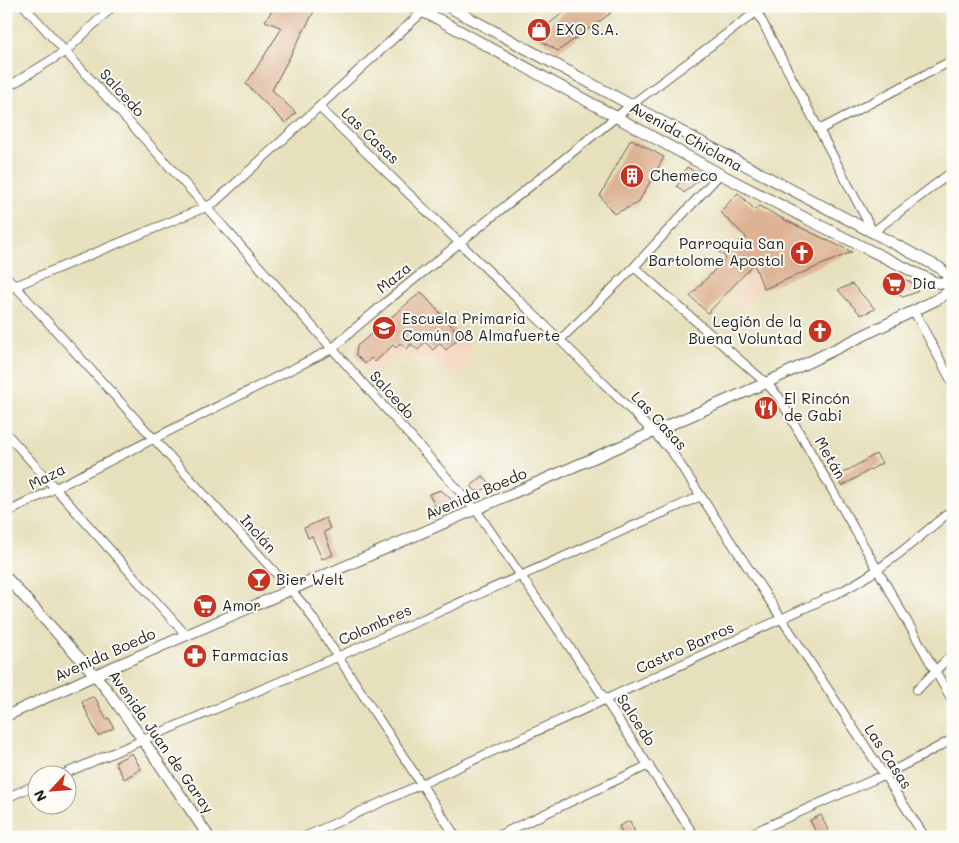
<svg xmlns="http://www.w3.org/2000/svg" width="959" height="843" font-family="Mali,sans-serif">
<rect width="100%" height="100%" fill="#fdfcf7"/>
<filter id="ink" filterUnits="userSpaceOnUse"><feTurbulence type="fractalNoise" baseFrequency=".02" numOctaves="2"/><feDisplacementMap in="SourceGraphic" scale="10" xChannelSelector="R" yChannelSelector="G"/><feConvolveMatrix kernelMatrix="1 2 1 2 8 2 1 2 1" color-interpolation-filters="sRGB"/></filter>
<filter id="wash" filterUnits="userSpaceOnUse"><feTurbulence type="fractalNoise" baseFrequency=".0096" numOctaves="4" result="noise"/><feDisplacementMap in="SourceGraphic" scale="20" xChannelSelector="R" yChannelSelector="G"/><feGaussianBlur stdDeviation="1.12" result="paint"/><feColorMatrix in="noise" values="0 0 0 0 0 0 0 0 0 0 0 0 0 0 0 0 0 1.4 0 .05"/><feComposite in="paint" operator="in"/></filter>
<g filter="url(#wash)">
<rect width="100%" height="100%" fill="#e7e0bc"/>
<path fill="#f2d5bd" d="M841 247 852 252 760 290 741 311 734 304 741 296 732 287 744 275 738 270 763 260Z
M461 336 472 348 466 354 474 362 455 381 434 359 427 365 417 354 408 363 399 354 375 376 356 355 358 346Z"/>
<g id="blocks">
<path fill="#deb394" d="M275 6H317L272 90 296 113 285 123 246 84 282 28 265 21Z
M572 6H597L611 13 558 51 533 36Z
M631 139 664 157 638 203 614 214 600 196Z
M687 167 702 177 684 193 677 186 684 176 682 175Z
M738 193 755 210 759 206 787 221 852 252 764 289 754 264 708 313 690 296 726 258 718 251 747 238 720 212Z
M896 275 918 286 917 292 903 297 883 287 885 280Z
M852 284 875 309 861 315 838 290Z
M421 292 461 336 446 350 440 343 433 350 425 342 418 350 411 344 407 349 400 343 396 348 393 345 375 362 371 358 365 364 356 355 357 346Z
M876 454 882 463 842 486 836 477Z
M483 476 492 486 480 491H476L471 486Z
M441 490 454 502 437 510 429 494Z
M326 518 330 529 324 532 333 555 322 559 312 536 308 538 304 528Z
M92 697 96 699 106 719 109 718 114 728 98 736 82 702Z
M132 753 141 769 124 779 115 762Z
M821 815 831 837H818L810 820Z
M630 821 637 837H624L619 826Z"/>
</g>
</g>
<g filter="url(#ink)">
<use href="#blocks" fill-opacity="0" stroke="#636154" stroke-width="1"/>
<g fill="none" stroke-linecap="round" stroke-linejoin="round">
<g stroke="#636154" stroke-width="10">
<path id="minor" d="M24 6 206 207 476 510 595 684 695 837
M754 6 873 232 953 171
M6 88 66 51 113 6
M319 107 560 340 654 433 672 452 925 837
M819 130 953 60
M634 267 766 383 779 397 953 702
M6 276 291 590 306 608 456 837
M6 291 15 286 206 207 215 202 429 6
M914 311 953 384
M560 340 634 267 720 174
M6 433 186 635
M6 513 332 349 354 329 386 302 631 105 764 6
M917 690 953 653
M59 776 337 657 701 496
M6 798 38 784
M304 837 382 802 844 590C884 569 918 538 953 509
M495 837 649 765
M743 837 884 775 916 759 953 739"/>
</g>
<g stroke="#636154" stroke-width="12">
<path id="secondary" d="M409 6 438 19 720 174 817 224 934 282 953 285
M447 6 631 105 940 268 953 281
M6 577 95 675 110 694 143 740 209 837
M6 716 95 675 766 383 938 299 953 289"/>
</g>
<use href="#minor" stroke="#fff" stroke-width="8"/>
<use href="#secondary" stroke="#fff" stroke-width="10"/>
</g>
</g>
<defs>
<g id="shop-disc" transform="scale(1.25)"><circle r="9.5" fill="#c8321e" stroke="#fdfcf7"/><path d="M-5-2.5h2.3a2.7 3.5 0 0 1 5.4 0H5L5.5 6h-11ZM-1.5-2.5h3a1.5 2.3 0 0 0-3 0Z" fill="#fff"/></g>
<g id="building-disc" transform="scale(1.25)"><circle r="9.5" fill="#c8321e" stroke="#fdfcf7"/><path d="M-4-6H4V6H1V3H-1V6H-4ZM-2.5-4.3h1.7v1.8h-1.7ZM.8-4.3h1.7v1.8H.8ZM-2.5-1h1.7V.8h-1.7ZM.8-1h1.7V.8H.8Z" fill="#fff"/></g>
<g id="church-disc" transform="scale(1.25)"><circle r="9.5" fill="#c8321e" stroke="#fdfcf7"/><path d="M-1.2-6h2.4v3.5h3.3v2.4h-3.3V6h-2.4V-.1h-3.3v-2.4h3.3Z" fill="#fff"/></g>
<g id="supermarket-disc" transform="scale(1.25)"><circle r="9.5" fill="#c8321e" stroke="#fdfcf7"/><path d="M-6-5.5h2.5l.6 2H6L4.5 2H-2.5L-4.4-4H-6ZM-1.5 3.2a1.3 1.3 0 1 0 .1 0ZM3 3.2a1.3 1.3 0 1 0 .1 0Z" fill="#fff"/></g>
<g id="school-disc" transform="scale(1.25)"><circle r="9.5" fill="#c8321e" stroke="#fdfcf7"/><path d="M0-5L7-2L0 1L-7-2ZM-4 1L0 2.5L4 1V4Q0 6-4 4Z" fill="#fff"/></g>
<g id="restaurant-disc" transform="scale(1.25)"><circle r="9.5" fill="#c8321e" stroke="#fdfcf7"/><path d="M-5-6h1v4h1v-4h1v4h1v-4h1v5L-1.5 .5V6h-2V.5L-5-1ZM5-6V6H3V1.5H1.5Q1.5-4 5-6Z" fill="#fff"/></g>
<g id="bar-disc" transform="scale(1.25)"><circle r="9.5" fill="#c8321e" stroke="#fdfcf7"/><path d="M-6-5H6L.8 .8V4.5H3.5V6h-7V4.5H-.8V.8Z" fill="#fff"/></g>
<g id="pharmacy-disc" transform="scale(1.25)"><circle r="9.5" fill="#c8321e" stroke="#fdfcf7"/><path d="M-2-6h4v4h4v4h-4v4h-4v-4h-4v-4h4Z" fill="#fff"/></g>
</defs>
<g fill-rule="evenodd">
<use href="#shop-disc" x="539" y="30"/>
<use href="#building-disc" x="632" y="176"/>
<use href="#church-disc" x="802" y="253"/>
<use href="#supermarket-disc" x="894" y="284"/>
<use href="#school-disc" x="384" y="328"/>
<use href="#church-disc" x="820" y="331"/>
<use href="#restaurant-disc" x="766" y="408"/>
<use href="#bar-disc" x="259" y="580"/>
<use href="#supermarket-disc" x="205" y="606"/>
<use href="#pharmacy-disc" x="195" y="656"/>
</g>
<g text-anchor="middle" stroke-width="4" stroke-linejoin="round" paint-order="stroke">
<g font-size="15" fill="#1c1c1c" stroke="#fdfcf7" text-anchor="start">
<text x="556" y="35">EXO S.A.</text>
<text x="650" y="181">Chemeco</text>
<text x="784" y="249" text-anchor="end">Parroquia San<tspan x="784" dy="17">Bartolome Apostol</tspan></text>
<text x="912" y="289">Dia</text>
<text x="402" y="324">Escuela Primaria<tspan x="402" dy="17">Común 08 Almafuerte</tspan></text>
<text x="802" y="327" text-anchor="end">Legión de la<tspan x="802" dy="17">Buena Voluntad</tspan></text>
<text x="784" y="404">El Rincón<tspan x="784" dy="17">de Gabi</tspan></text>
<text x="276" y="585">Bier Welt</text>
<text x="222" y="611">Amor</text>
<text x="212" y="661">Farmacias</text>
</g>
<g font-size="15" fill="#1c1c1c" stroke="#fdfcf7">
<text transform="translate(122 93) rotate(48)" y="5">Salcedo</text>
<text transform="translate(370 136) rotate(44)" y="5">Las Casas</text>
<text transform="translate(686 137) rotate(29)" y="5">Avenida Chiclana</text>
<text transform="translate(394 278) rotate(-39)" y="5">Maza</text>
<text transform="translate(392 395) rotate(48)" y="5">Salcedo</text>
<text transform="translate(659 421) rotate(47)" y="5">Las Casas</text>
<text transform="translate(830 458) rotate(60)" y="5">Metán</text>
<text transform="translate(47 477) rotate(-27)" y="5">Maza</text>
<text transform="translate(476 494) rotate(-23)" y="5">Avenida Boedo</text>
<text transform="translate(258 534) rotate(48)" y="5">Inclán</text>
<text transform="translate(375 625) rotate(-24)" y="5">Colombres</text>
<text transform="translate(685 648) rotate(-24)" y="5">Castro Barros</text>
<text transform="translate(105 655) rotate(-24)" y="5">Avenida Boedo</text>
<text transform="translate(636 720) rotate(57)" y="5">Salcedo</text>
<text transform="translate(161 742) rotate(55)" y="5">Avenida Juan de Garay</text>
<text transform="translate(888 757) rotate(57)" y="5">Las Casas</text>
</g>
</g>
<rect width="959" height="843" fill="none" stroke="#fdfcf7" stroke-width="25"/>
<g transform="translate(52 790) rotate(244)"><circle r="24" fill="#fdfcf7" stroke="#a3a29f"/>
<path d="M0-4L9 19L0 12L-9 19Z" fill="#c8321e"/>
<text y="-8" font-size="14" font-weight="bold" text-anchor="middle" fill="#1c1c1c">N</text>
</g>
</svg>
